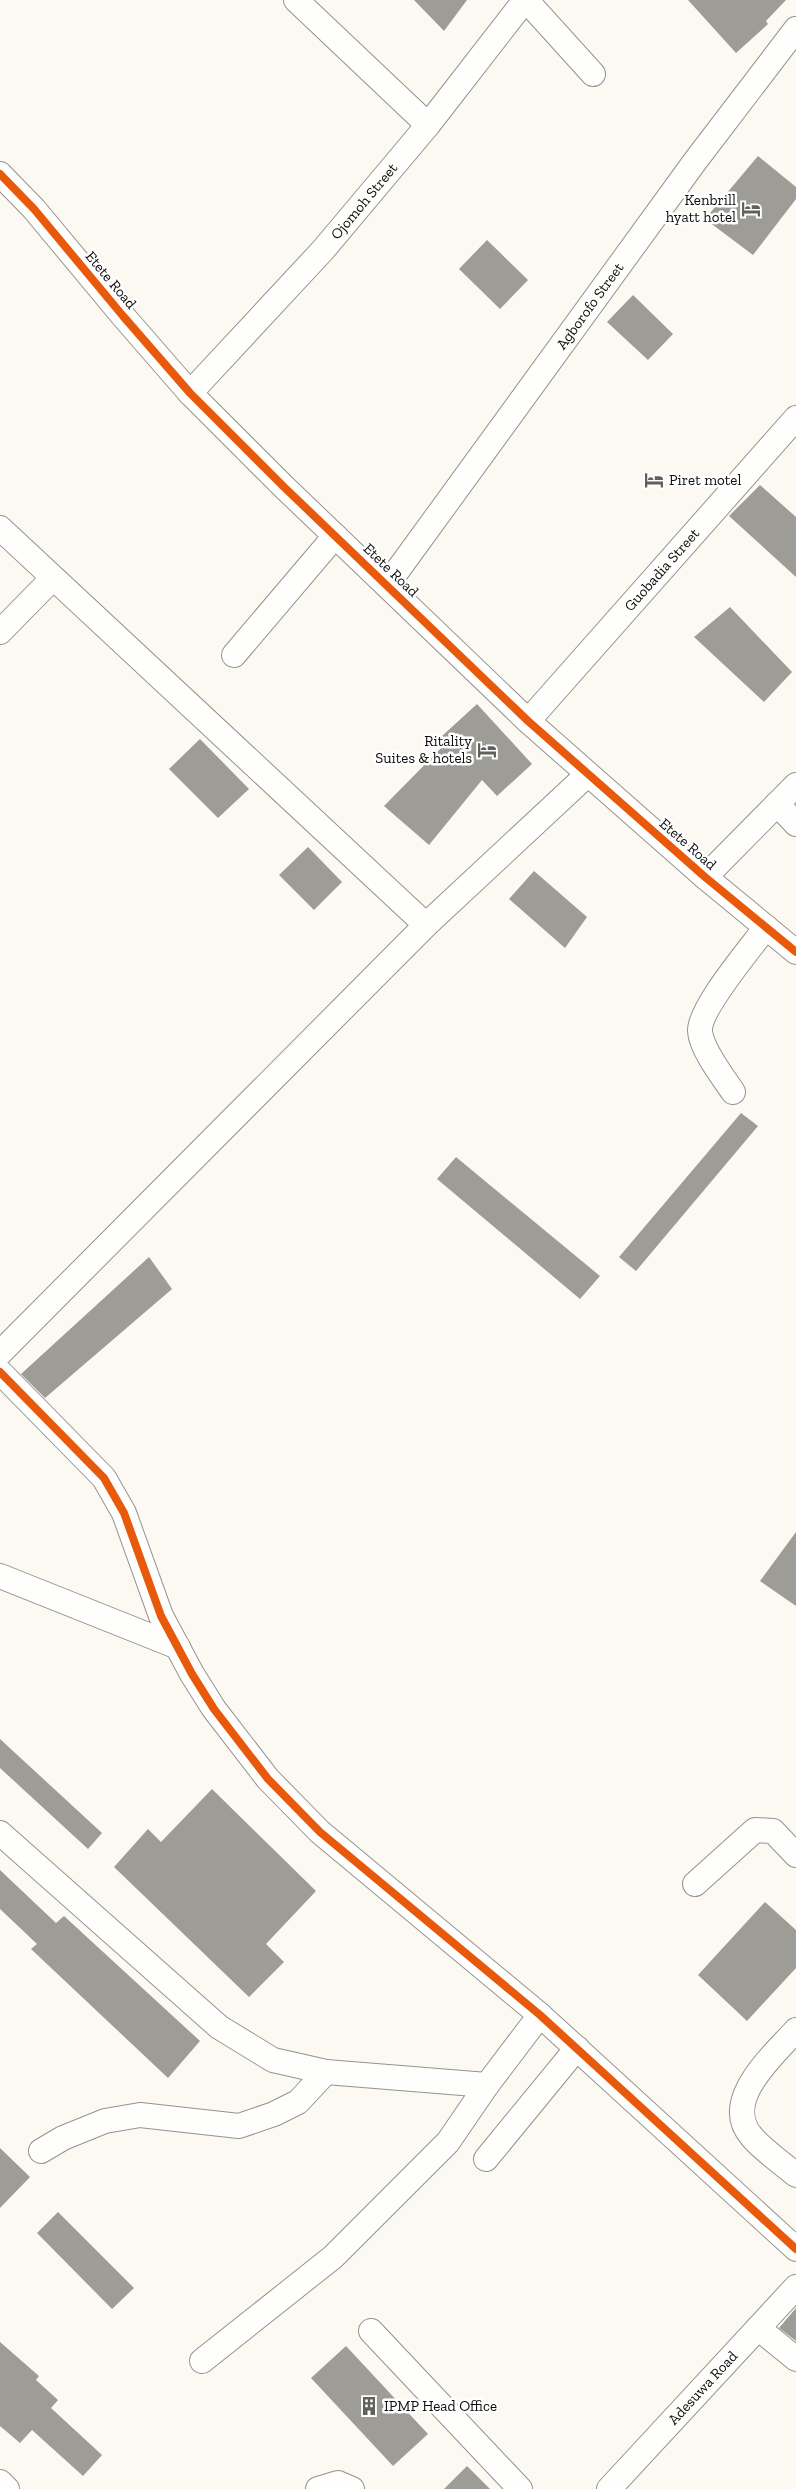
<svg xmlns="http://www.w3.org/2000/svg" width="796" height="2489" font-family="'Zilla Slab',serif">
<rect width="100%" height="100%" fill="#fbf9f2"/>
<path fill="#9e9c97" d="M414 0H467L444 31Z
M688 0H786L766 21 768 24 736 53Z
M758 156 796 187V199L753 255 705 219Z
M487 240 528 280 500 309 459 269Z
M633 295 673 334 648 360 607 322Z
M760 485 796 517V577L729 516Z
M730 607 792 672 764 702 694 637Z
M477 704 532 764 497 796 482 780 429 845 384 806 447 742 442 736Z
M200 739 249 789 218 818 169 769Z
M308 847 342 882 314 910 279 875Z
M534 871 587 917 565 948 509 899Z
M741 1113 758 1126 636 1271 619 1257Z
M456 1157 600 1276 580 1299 437 1179Z
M149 1257 172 1289 45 1398 21 1374Z
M796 1532V1606L760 1581Z
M0 1739 102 1833 88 1849 0 1768Z
M212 1789 316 1891 266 1944 284 1962 249 1997 114 1867 148 1829 161 1842Z
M0 1870 56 1923 64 1916 200 2041 168 2078 31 1949 37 1944 0 1909Z
M765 1902 796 1930V1968L747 2021 698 1975Z
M0 2148 30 2177 0 2208Z
M58 2212 134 2288 112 2309 37 2233Z
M796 2308V2341L779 2328Z
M0 2342 39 2376 36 2380 58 2400 51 2408 102 2455 83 2476 32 2430 20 2443 0 2426Z
M346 2346 428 2434 393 2466 311 2378Z
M467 2466 490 2489H444Z"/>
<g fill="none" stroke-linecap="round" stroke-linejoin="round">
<g stroke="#949390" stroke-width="26">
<g id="minor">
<path d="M296 0 428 125"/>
<path d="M526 0 593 74"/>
<path d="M0 174 34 209 123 316 190 393 284 487 528 721 705 877 796 952"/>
<path id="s1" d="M190 393 323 250 428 125 525 0"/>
<path d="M0 528 426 925"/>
<path id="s2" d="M387 585 696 160 796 29"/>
<path d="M0 632 53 578"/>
<path d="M234 655 335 536"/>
<path id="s3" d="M528 721 796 418"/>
<path d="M777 804 796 824"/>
<path d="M705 877 796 785"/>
<path d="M733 1092C723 1077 701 1049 700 1031 699 1008 751 948 766 927"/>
<path d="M0 1353 426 925 587 775"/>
<path d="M0 1372 104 1478 124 1513 161 1616 192 1674 214 1709 268 1779 320 1832 540 2015 796 2249"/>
<path d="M0 1576 178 1647"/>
<path d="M0 1833 219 2027 273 2060 326 2072 487 2085"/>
<path d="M695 1884 755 1830 773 1831 796 1855"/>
<path d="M796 2030C773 2056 720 2101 752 2137 764 2151 782 2163 796 2175"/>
<path d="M41 2151 63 2138 105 2121 140 2115 239 2126 274 2114 298 2102 326 2072"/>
<path d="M486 2159 577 2048"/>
<path d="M758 2328 796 2359"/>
<path d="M371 2331 520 2489"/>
<path d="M202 2361 333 2257 448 2142 487 2085 540 2015"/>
<path d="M0 2482 7 2489"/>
<path d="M318 2489 338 2483 352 2489"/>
<path id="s4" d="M609 2489 796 2287"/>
</g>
</g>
<use href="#minor" stroke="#fefefd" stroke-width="24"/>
<g stroke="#fff" stroke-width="11">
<path id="cycleway" d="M0 174 34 209 123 316 190 393 284 487 528 721 705 877 796 952
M0 1372 104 1478 124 1513 161 1616 192 1674 214 1709 268 1779 320 1832 540 2015 796 2249"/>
</g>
<use href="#cycleway" stroke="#e8590c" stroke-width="8"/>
</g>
<defs>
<g id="hotel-bare" transform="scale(1.5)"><path d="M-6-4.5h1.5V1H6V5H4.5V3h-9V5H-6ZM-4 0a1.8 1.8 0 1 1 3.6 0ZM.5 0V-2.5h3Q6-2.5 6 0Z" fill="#60605d" stroke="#fff" stroke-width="2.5" paint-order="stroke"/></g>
<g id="building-bare" transform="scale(1.5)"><path d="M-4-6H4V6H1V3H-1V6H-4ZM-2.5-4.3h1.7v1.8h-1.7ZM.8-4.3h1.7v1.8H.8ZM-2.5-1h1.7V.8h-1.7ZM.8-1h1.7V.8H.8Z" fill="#60605d" stroke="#fff" stroke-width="2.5" paint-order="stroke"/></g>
</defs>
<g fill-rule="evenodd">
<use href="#hotel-bare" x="751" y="209"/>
<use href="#hotel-bare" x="654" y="480"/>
<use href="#hotel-bare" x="487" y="750"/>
<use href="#building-bare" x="369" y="2406"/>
</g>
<g text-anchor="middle" stroke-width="5" stroke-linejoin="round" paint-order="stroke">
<g font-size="15" fill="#0d0d0d" stroke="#fff" text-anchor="end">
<text x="736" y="205">Kenbrill<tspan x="736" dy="17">hyatt hotel</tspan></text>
<text x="669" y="485" text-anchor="start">Piret motel</text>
<text x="472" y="746">Ritality<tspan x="472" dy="17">Suites &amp; hotels</tspan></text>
<text x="384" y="2411" text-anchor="start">IPMP Head Office</text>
</g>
<g font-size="15" fill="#0d0d0d" stroke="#fff">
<text dy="5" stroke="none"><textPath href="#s1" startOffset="259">Ojomoh Street</textPath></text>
<text transform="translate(111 280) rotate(50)" y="5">Etete Road</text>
<text dy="5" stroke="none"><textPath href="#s2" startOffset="345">Agborofo Street</textPath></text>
<text transform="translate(391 570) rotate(44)" y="5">Etete Road</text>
<text dy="5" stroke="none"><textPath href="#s3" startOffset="202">Guobadia Street</textPath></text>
<text transform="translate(688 844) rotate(41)" y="5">Etete Road</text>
<text dy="5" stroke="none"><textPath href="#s4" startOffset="138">Adesuwa Road</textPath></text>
</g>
</g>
</svg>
